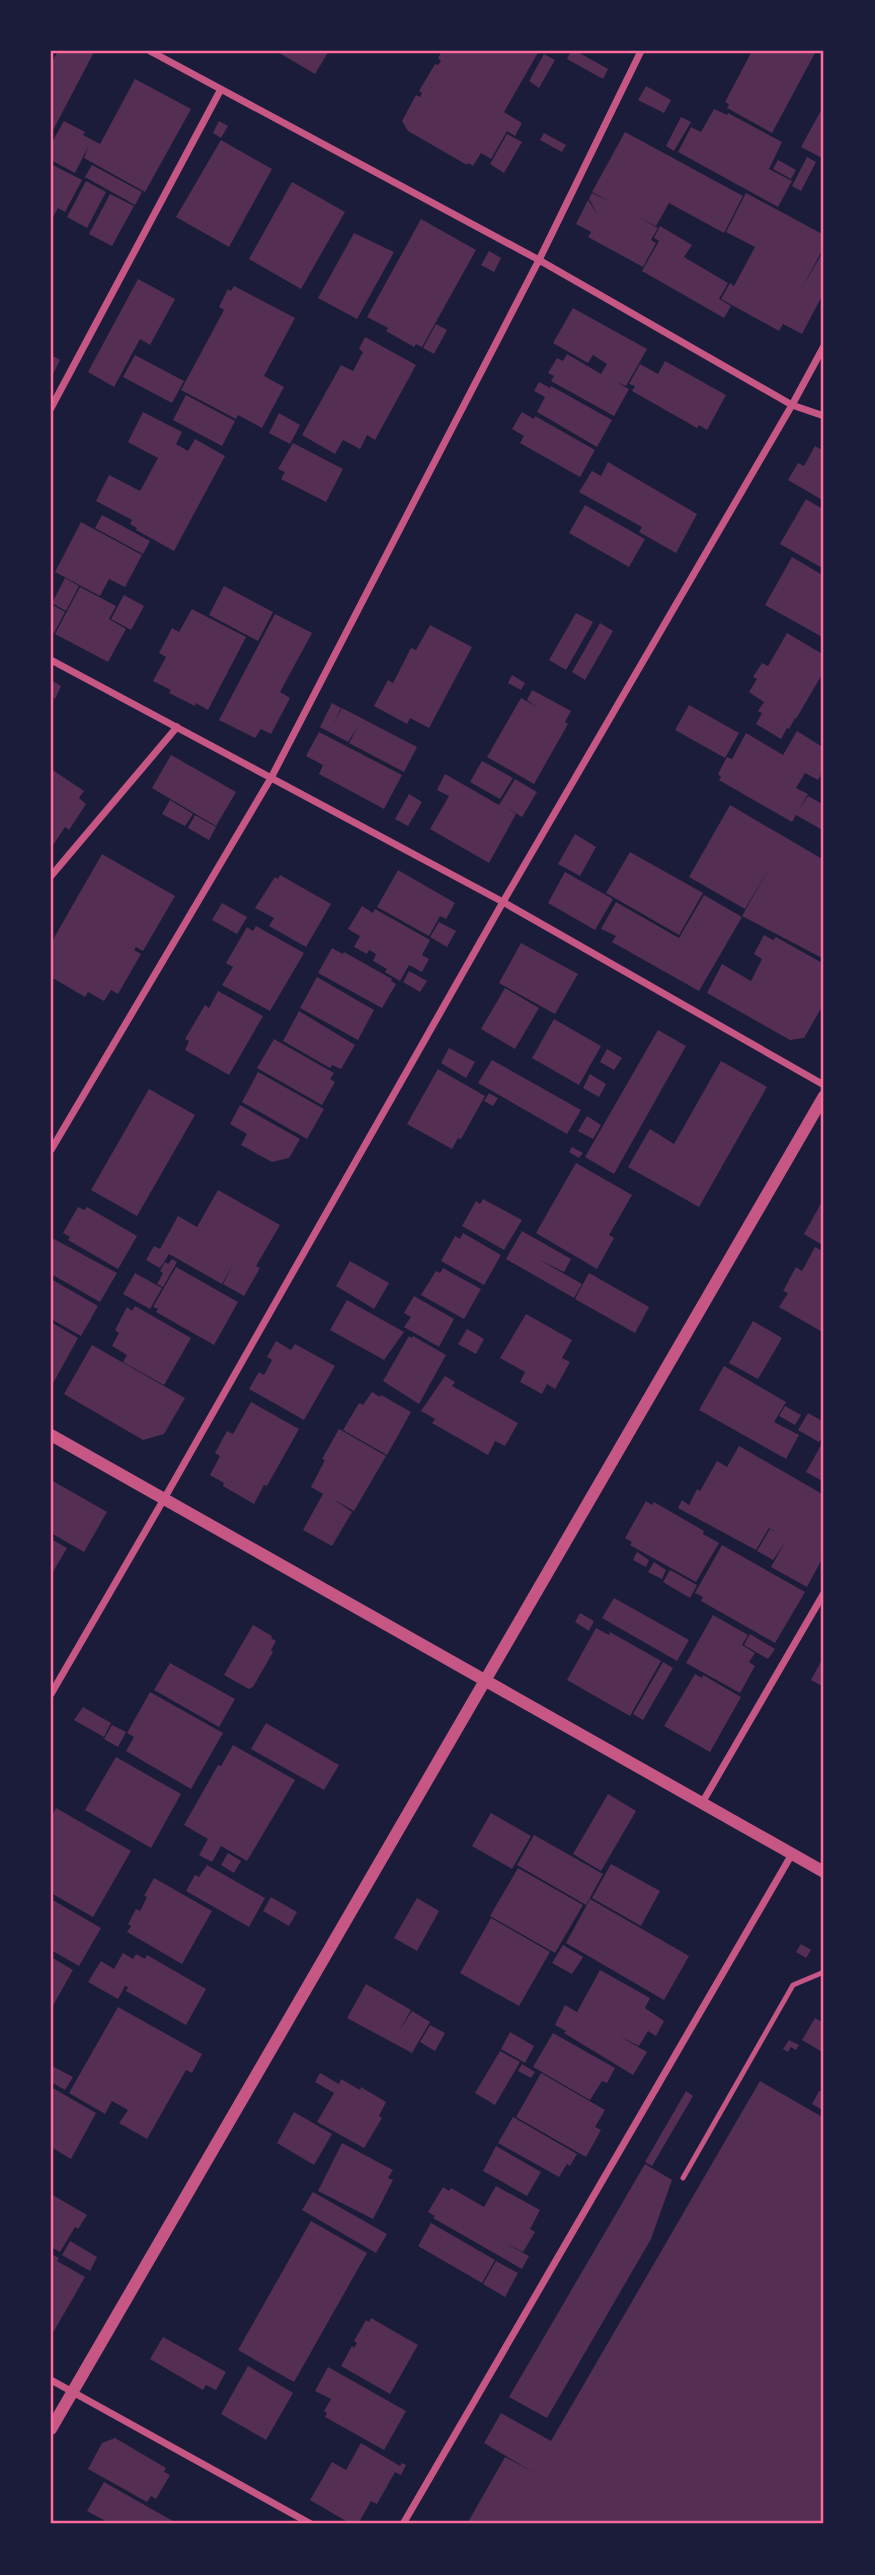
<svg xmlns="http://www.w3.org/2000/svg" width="875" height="2575" font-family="Ubuntu,sans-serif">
<rect width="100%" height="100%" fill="#1b1b3a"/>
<path fill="#542f53" d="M58 51 94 52 51 134V64Z
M276 51H329L315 74Z
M442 51H539L504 112 522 123 515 136 507 131 491 159 481 153 473 166 468 163 467 165 408 131 402 121 416 95 420 97 422 93 419 91 435 64 438 65 441 61 438 58Z
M571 51H576L608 69 603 79 567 59Z
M752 51H811L815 53 772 133 727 108 729 104 725 102Z
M544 54 555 60 539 88 529 81Z
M135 79 191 109 145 192 84 158 89 145 75 173 51 160V144L64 121 85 132 83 135 100 144Z
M646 86 671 100 664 113 638 100Z
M824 105V159L801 147Z
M714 109 727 115 728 113 782 142 769 169 792 181 778 207 678 152 691 127 701 132Z
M681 117 691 122 674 151 666 146Z
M219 121 228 126 221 138 213 133Z
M625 132 743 196 724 233 669 203 656 226 638 217 658 228 651 240 656 243 643 267 588 237 591 232 576 224 588 200 598 215 589 199 592 193 613 203 592 192Z
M544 133 566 145 562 152 540 140Z
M507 134 522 142 504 173 490 164Z
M221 140 272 169 229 247 176 217Z
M807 157 816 162 801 191 792 186Z
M778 160 796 170 791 179 773 169Z
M51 164 82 180 65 212 58 208 51 221Z
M92 165 142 192 135 205 85 177Z
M86 181 106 192 87 228 67 217Z
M292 182 345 212 301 289 249 259Z
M746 193 824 235V247L802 288 824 250V292L802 334 783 324 779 331 721 299 730 283 734 286 755 247 726 232Z
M110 194 134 206 112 246 89 234Z
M421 219 476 250 422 347 416 344 414 347 386 331 388 328 367 317Z
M660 226 692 245 684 257 728 283 719 299 731 306 724 318 642 271 659 241 654 238Z
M354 233 394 252 357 319 318 298Z
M489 251 501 258 494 272 481 265Z
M138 279 175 299 150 345 140 339 114 387 88 372Z
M234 286 295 318 264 376 284 387 262 428 238 415 236 419 181 390 224 310 219 307 228 289 231 291Z
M573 308 647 349 626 386 616 382 629 389 614 416 551 381 554 376 548 373 557 358 563 361 567 354 601 374 607 364 593 355 588 363 553 343Z
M436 324 447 330 434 354 423 348Z
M365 337 416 365 375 440 367 435 360 449 343 440 335 454 302 435 341 365 353 371 363 352 359 349Z
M51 355 60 360 51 378Z
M135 355 184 381 172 403 123 377Z
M665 361 726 395 707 430 699 425 697 428 632 391 635 386 629 384 640 364 658 374Z
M539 382 550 388 551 386 612 420 597 447 537 412 545 397 534 391Z
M186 395 235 421 222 446 173 420Z
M143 412 182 432 176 444 188 451 195 439 225 456 174 551 136 530 137 528 130 524 132 520 96 501 109 475 140 491 158 458 128 442Z
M522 412 534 419 535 416 595 450 580 477 520 443 524 436 512 429Z
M279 413 300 425 290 444 269 433Z
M293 443 343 469 326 502 281 479 285 472 278 469Z
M815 446 824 451V501L788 480 798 463 804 466Z
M608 462 697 514 676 553 639 532 642 527 579 492 592 471 601 476Z
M806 499 824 510V569L780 544Z
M585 505 645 539 629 567 569 533Z
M102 515 150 541 143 554 95 528Z
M81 522 142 555 125 587 109 579 100 596 55 572Z
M792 557 824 576V638L765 605Z
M65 578 79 586 66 611 52 603Z
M224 586 273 612 258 641 209 615Z
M80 587 116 606 109 619 126 629 108 662 55 634Z
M124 595 144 606 131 630 111 619Z
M51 604 65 612 54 633 51 632Z
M192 609 246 637 208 710 196 703 195 706 169 693 171 690 153 681 166 657 159 653 172 628 179 632Z
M576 613 593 622 566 670 549 660Z
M275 614 312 633 280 692 290 698 271 734 261 729 255 738 219 720Z
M600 623 613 631 585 680 572 672Z
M430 625 472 647 429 728 410 718 407 724 374 706 388 680 393 683 411 648 416 650Z
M787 633 824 655V671L796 719 795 718 789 729 787 728 781 739 756 724 762 713 758 711 764 702 749 692 757 679 753 677 762 663 768 666Z
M512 675 525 683 521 690 508 683Z
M51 680 61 686 55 699 51 696Z
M532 690 571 711 565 722 568 724 534 784 487 757 521 698 537 707 527 700Z
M332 703 341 708 333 725 342 708 417 747 404 772 349 743 359 725 348 742 320 727Z
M689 705 739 733 725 758 675 730Z
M797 731 824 748V768L818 780 805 773 796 788 808 794 798 811 808 796 824 805V831L796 815 792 822 719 780 721 777 718 774 727 757 732 759 746 733 783 755Z
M319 732 402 775 384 809 319 774 323 765 306 756Z
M171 755 236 792 216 826 152 788Z
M482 761 513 778 500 799 470 782Z
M51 769 84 791 79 798 86 804 69 830 65 827 51 848Z
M445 774 499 805 515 779 537 792 522 817 507 808 516 814 489 863 430 829 449 796 437 790Z
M409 794 422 802 408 826 395 819Z
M170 800 193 814 185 826 162 814Z
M730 805 824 860V959L742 916 770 867 745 909 689 877Z
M195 815 216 827 209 840 188 828Z
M575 834 596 847 580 876 558 864Z
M630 852 703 893 679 935 606 893Z
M102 854 175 896 143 951 136 947 134 950 141 954 118 994 111 990 104 1001 88 992 85 997 51 977V943Z
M398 870 455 903 446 919 440 916 429 936 377 907Z
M565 872 613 899 595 930 548 903Z
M280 875 331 904 306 947 269 926 274 918 255 908 275 877 278 879Z
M704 895 742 917 699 991 612 942 616 936 601 929 616 902 679 938Z
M222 903 247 917 237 934 212 920Z
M362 906 373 913 375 909 430 940 422 955 429 959 422 972 409 965 400 981 385 972 387 969 373 961 376 954 369 950 367 954 354 947 360 936 348 929Z
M439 922 456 931 447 947 430 937Z
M256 926 304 953 270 1011 222 985 233 967 226 963 247 927 253 931Z
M764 935 773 940 776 937 824 964V1003L804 1038 790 1040 707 993 722 964 751 981 762 959 754 954Z
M521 943 578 974 555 1014 499 983Z
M332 948 343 954 344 952 392 979 391 981 396 984 382 1008 318 973Z
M409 971 427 981 420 992 403 982Z
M317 977 374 1010 358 1040 300 1008Z
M505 988 539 1008 515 1049 481 1029Z
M218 991 263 1016 229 1075 185 1050 189 1041 185 1039 205 1005 209 1008Z
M299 1011 355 1045 341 1069 332 1065 330 1068 283 1041Z
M554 1019 601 1046 579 1085 532 1058Z
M658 1030 686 1046 614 1174 585 1157Z
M274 1039 334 1073 330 1079 335 1082 322 1105 257 1068Z
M449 1048 475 1062 466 1078 441 1063Z
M607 1049 622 1058 614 1070 600 1062Z
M492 1060 581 1110 567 1134 478 1083Z
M721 1061 767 1087 699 1207 628 1167 650 1129 674 1144Z
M438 1069 485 1096 461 1139 458 1138 452 1149 407 1124Z
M258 1072 324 1109 307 1139 242 1102Z
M590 1074 606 1084 599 1097 583 1088Z
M149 1089 195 1115 137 1216 91 1190Z
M489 1093 498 1098 493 1106 484 1101Z
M240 1105 300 1139 289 1158 272 1162 241 1145 247 1134 230 1124Z
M587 1116 601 1125 593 1139 578 1131Z
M572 1147 583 1153 579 1158 569 1152Z
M576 1163 632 1195 609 1235 614 1238 597 1269 536 1233Z
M218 1190 280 1225 256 1266 260 1268 244 1296 223 1284 233 1264 222 1284 169 1254 160 1268 146 1260 154 1246 160 1249 178 1216 197 1227Z
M824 1198V1246L804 1234Z
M483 1199 522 1220 504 1250 462 1226 476 1201 480 1204Z
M78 1207 84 1210 87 1207 137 1236 118 1269 68 1240 70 1237 63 1233Z
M522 1231 571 1259 564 1272 538 1259 582 1284 574 1298 506 1259Z
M463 1233 501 1255 484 1285 441 1261 455 1236 460 1239Z
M54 1239 117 1273 100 1302 51 1274V1244Z
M815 1247 824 1252V1333L779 1307 788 1293 783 1291 796 1267 802 1271Z
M172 1259 177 1262 163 1287 157 1284 163 1273 160 1271 165 1262 168 1264Z
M350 1261 389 1283 374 1309 336 1286Z
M176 1267 238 1302 214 1345 156 1312 158 1309 153 1307Z
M443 1268 481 1289 464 1319 421 1295 436 1271 440 1273Z
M135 1273 162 1288 150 1309 123 1294Z
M589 1273 649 1307 635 1333 575 1299Z
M51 1279 98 1306 81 1336 51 1319Z
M414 1296 454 1319 439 1347 404 1327 411 1317 404 1313Z
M347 1300 404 1332 384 1360 330 1330Z
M135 1306 191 1338 164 1385 123 1362 127 1355 112 1346 119 1333 115 1330 127 1307 132 1311Z
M526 1314 572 1340 562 1358 570 1362 555 1389 547 1384 542 1394 520 1382 525 1372 500 1358Z
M753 1321 782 1338 758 1379 729 1363Z
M51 1322 78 1338 51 1387Z
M467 1329 484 1339 476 1354 458 1344Z
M409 1336 412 1338 413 1336 446 1355 419 1404 383 1381Z
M276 1341 291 1350 295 1344 335 1366 304 1420 249 1389 259 1372 264 1375 272 1360 267 1357Z
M92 1345 185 1398 164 1434 143 1440 64 1394Z
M724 1366 786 1402 774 1422 799 1435 786 1459 699 1410Z
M445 1376 455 1382 452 1386 518 1423 505 1446 495 1441 488 1455 432 1423 435 1419 421 1411Z
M372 1392 380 1397 381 1395 411 1412 387 1455 343 1430 359 1403 363 1405Z
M251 1402 299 1429 267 1486 264 1485 254 1504 223 1486 224 1483 210 1475 220 1456 215 1453 227 1431 233 1434Z
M785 1406 801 1415 795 1425 779 1416Z
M808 1413 824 1422V1433L819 1442 798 1430Z
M339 1429 386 1456 354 1511 333 1499 352 1512 332 1546 303 1530 323 1494 311 1487 325 1460 322 1459Z
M824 1440V1482L806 1472Z
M739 1446 824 1495V1550L820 1558 822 1559 807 1587 771 1567 784 1544 773 1560 757 1551 770 1529 778 1533 769 1528 756 1550 678 1508 682 1500 689 1505 697 1489 700 1491 717 1461 727 1467Z
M51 1480 107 1512 84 1552 51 1533Z
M646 1501 652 1505 654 1502 704 1531 703 1534 719 1543 696 1582 630 1545 632 1542 625 1538Z
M51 1539 67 1548 51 1575Z
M722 1545 805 1592 775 1643 701 1601 703 1597 695 1593Z
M637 1552 649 1560 646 1567 633 1560Z
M654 1562 666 1570 662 1579 648 1572Z
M670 1570 697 1585 690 1598 663 1582Z
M614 1598 689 1640 677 1661 602 1618Z
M580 1613 594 1621 589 1631 575 1622Z
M713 1615 748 1635 742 1645 755 1653 749 1662 755 1666 740 1693 686 1663Z
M253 1625 272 1636 271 1638 276 1641 271 1650 273 1652 253 1687 249 1689 224 1675Z
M596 1628 609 1635 610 1632 661 1661 630 1716 567 1680Z
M750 1634 775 1649 768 1659 744 1645Z
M824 1656V1687L811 1680Z
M663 1662 673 1668 643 1720 633 1714Z
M170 1663 235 1699 219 1727 154 1690Z
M695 1674 702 1678 703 1675 741 1697 710 1752 664 1726Z
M150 1692 223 1733 191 1789 126 1751 134 1737 127 1733Z
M83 1707 111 1723 104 1737 74 1720Z
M266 1723 339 1765 324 1790 251 1749Z
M112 1725 126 1732 118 1747 104 1739Z
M233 1745 295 1780 247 1861 221 1846 212 1862 199 1855 208 1839 184 1825 218 1765 221 1766Z
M116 1757 181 1794 151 1848 85 1810Z
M608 1794 636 1811 601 1871 573 1854Z
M56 1808 131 1851 93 1917 51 1893V1818Z
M491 1813 531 1836 512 1869 472 1846Z
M534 1835 603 1874 586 1905 517 1865Z
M228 1853 241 1861 234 1873 221 1865Z
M611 1864 660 1891 641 1926 592 1898Z
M207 1865 265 1898 249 1927 186 1891 195 1875 199 1877Z
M518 1868 583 1905 555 1953 490 1916Z
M154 1878 212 1911 182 1964 127 1932 131 1926 128 1924 136 1909 140 1911 147 1897 144 1896Z
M271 1897 297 1912 289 1926 263 1911Z
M417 1898 439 1911 417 1951 394 1938Z
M51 1899 101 1928 79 1966 51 1950Z
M590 1899 689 1956 664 2000 566 1943Z
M491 1918 550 1952 519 2006 460 1973Z
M801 1944 811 1950 806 1958 796 1952Z
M563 1945 583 1957 572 1974 552 1963Z
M123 1953 133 1959 136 1954 145 1959 147 1955 206 1989 186 2025 126 1991 128 1987 125 1986 118 1999 88 1982 101 1961 114 1969Z
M51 1957 73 1970 51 2009Z
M600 1970 650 1998 645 2008 664 2021 656 2036 648 2031 639 2046 619 2036 647 2052 633 2075 564 2033 566 2031 555 2025 565 2005 577 2012Z
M366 1984 411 2010 399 2031 412 2011 430 2022 412 2053 347 2018Z
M118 2007 202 2054 192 2073 186 2070 147 2139 119 2123 128 2110 112 2101 105 2114 69 2093Z
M815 2018 824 2023V2053L802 2040Z
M430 2025 445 2033 435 2051 420 2042Z
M510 2032 534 2046 525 2063 501 2049Z
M553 2033 615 2068 607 2083 602 2081 590 2100 533 2067Z
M789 2040 799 2045 796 2050 791 2047 788 2052 783 2049Z
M500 2051 520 2062 495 2105 475 2093Z
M522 2064 535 2072 531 2078 518 2071Z
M52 2066 73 2077 65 2090 51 2082Z
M320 2073 339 2084 341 2079 360 2090 361 2087 386 2102 379 2116 382 2118 364 2148 317 2122 334 2093 315 2082Z
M541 2073 605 2110 595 2127 601 2130 586 2157 516 2117Z
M760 2081 824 2118V2524H467L505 2457 533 2472 484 2443 501 2413 551 2441Z
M51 2087 96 2113 71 2159 51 2147Z
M686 2091 693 2096 652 2166 645 2162Z
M819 2091 824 2092V2111L812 2104Z
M294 2112 332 2134 314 2165 277 2143Z
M513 2117 577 2154 570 2166 567 2164 559 2177 498 2143Z
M342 2143 393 2170 388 2178 393 2180 373 2219 318 2191Z
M496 2146 541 2172 527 2196 483 2171Z
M645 2164 672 2180 651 2239 547 2418 509 2397Z
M496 2186 540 2210 530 2229 535 2232 523 2252 503 2242 529 2256 522 2269 433 2218 435 2216 428 2212 443 2187 449 2191 451 2188 484 2207Z
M313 2192 387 2234 376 2253 302 2210Z
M51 2194 87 2215 78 2229 75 2227 60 2252 51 2247Z
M311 2221 367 2253 294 2382 238 2350Z
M431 2223 495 2260 482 2283 418 2246Z
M70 2241 97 2257 90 2271 62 2255Z
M51 2254 59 2258 57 2261 85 2277 54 2331 51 2329Z
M496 2261 518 2273 505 2297 483 2284Z
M371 2318 418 2345 390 2394 341 2366 352 2346 354 2348 357 2343 354 2341 366 2320 369 2322Z
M163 2337 226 2372 216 2390 206 2385 203 2390 150 2359Z
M248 2366 293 2393 266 2440 221 2414Z
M328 2367 406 2411 384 2450 325 2417 327 2413 324 2411 331 2399 315 2391Z
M115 2438 166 2468 164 2472 170 2475 156 2499 151 2496 147 2502 88 2469 102 2443Z
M361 2443 400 2466 402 2463 406 2465 401 2475 395 2472 377 2504 371 2501 358 2524H351L310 2500 332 2462 346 2470Z
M104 2482 178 2524H111L87 2511Z"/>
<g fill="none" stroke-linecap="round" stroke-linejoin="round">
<path stroke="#c65784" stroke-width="5" d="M683 2178 793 1985 824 1972"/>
<path stroke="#c65784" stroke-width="7" d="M150 51 539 260 792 405 824 416
M51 408 221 89
M51 660 503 902 824 1085
M51 876 177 727
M51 1150 271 778 539 260 641 51
M51 1694 164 1499 503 902 792 405 824 346
M702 1803 824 1593
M51 2380 311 2524
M403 2524 792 1854"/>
<path stroke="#c65784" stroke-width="12" d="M51 1435 824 1872
M51 2429 824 1096"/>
</g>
<rect width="875" height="2575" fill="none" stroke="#1b1b3a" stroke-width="105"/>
<rect x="52" y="52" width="770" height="2470" fill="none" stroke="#ff6b9d" stroke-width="2.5"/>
</svg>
